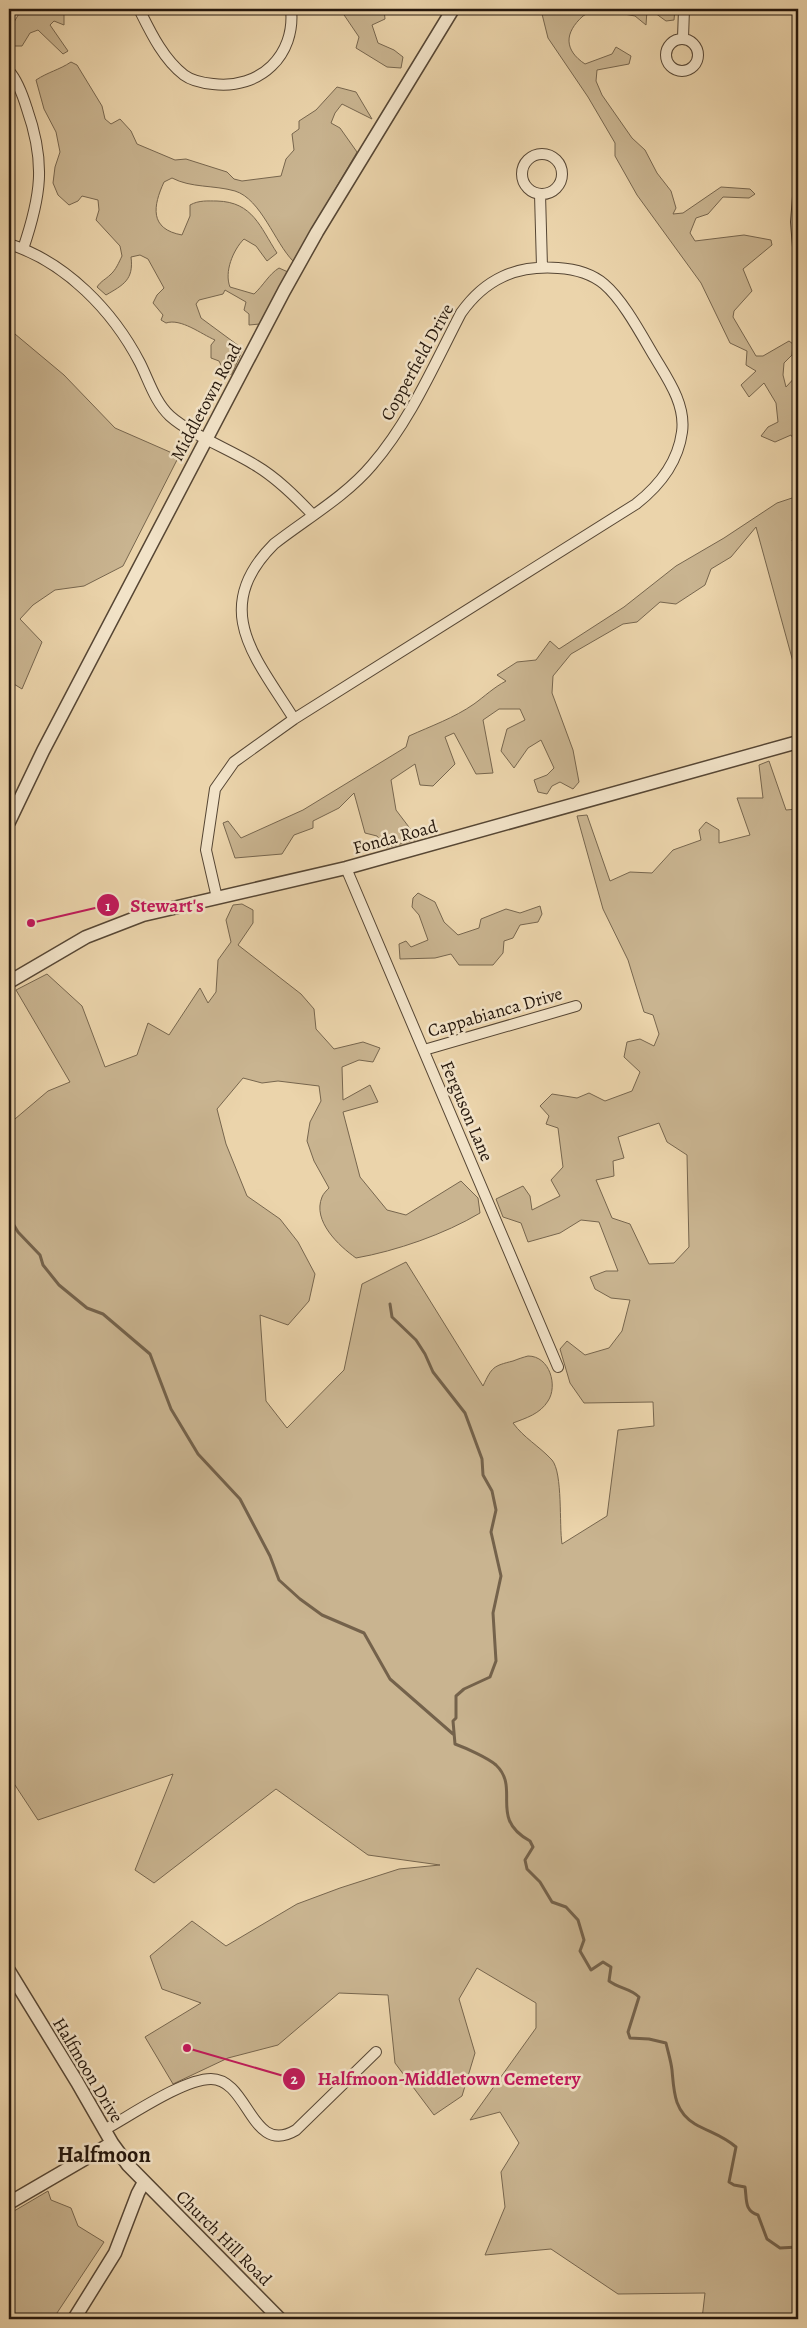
<svg xmlns="http://www.w3.org/2000/svg" width="807" height="2328" font-family="Alegreya,serif">
<rect width="100%" height="100%" fill="#ebd4ab"/>
<filter id="stains"><feTurbulence type="fractalNoise" baseFrequency=".004" numOctaves="4"/><feColorMatrix values="0 0 0 0 .2 0 0 0 0 .09 0 0 0 0 .02 0 0 0 .5 -.17"/></filter>
<radialGradient id="worn" r=".72"><stop offset=".6" stop-color="#630" stop-opacity="0"/><stop offset="1" stop-color="#630" stop-opacity=".3"/></radialGradient>
<path fill="#c9b490" stroke="#77664e" fill-rule="evenodd" d="M17 9H64V25L54 21 50 25 68 51 63 54 38 30 30 33 22 46H9V24L14 22 20 12Z
M340 9H384L385 19 372 25 378 43 394 50 403 57 401 68 387 67 356 48 359 37Z
M538 9H597C593 12 587 13 583 16 564 33 564 50 585 64L612 54 616 47 631 56 629 64 597 70 596 81 602 95 632 138 645 150 657 173 671 191 676 208 673 214 683 213 721 187 750 189 755 194 749 198 723 197 708 214 696 218 690 233 695 241 744 235 771 240 772 245 743 269 752 291 734 311 733 317 756 356H763L789 341 793 344 792 355 784 363 783 375 786 387 798 374V446L791 435 775 442 761 436 768 427 778 422 776 403 764 383 749 397 741 385 756 371 746 365 747 351 730 343 701 283 637 195 615 156V143L588 97 548 38 542 14Z
M626 9H675L674 20 666 21 655 13 647 10 646 25 635 16 624 14Z
M71 62 77 65 102 106 105 119 111 124 120 119 131 131 137 144 175 160 186 159 227 172 234 179 242 181 281 176 286 159 294 150 292 134 299 129V121L316 110 337 87 356 92 372 119 342 104 335 113 331 123 340 128 357 152 293 261C275 243 261 199 235 191 214 185 191 188 172 178L164 182C153 206 149 229 182 235L190 216V205C199 200 208 201 217 201 253 202 260 227 277 253L267 261 256 246 244 239C233 250 224 272 230 287L254 294C263 286 269 274 279 268L288 272 260 324 249 325V314L244 310 246 302 225 290 223 294 199 300 196 304 201 318 243 349 232 374 226 375 219 361 211 358V345L215 340C201 334 181 318 166 323L161 320 163 315 153 303 157 295 164 288 148 259 140 255 131 257C134 280 123 285 106 295L97 287C101 281 106 279 110 275 116 270 119 262 122 256L120 246 96 220 99 210 98 200 82 196 78 201 69 205 58 195 53 183 55 167 60 152 56 132 44 109 36 80C48 72 59 70 71 62Z
M9 329 64 375 115 428 179 456 123 566 84 586 55 590 33 605 20 619 42 642 22 689 9 681Z
M798 496V536L792 540 798 552V680L756 527 731 557 711 569 705 585 676 604 660 602 637 622 623 624 571 654 553 676 552 693 573 750 579 782 573 789 560 782 552 786 547 794 538 792 534 780 547 775 554 768 541 740 528 748 514 768 501 751 507 729 525 720 520 709H499L483 720 493 773 476 774 454 733 445 737 455 764 433 786 420 785 415 764 391 780 396 810 418 839 386 848 377 836 365 833 354 793 339 808 313 821V828L294 835 282 854 235 858 223 823 228 821 241 838 303 810 406 747 409 736C431 726 454 718 474 704 485 696 493 688 506 681L497 675 517 662 536 660 550 641 559 649 624 607 676 566 724 538 777 503Z
M769 761 786 810 798 809V2319H702L705 2293 618 2294 551 2249 485 2255 505 2207 501 2172 519 2143 500 2112 470 2120 536 2028V2003L477 1968 459 1999 475 2053 462 2096 434 2115 395 2063 388 1995 339 1993 278 2045 228 2058 173 2084 145 2037 201 2003 162 1989 150 1956 192 1921 226 1946 297 1904 340 1888 399 1869 440 1865 368 1855 276 1789 154 1883 135 1870 173 1774 38 1820 9 1776V1124L48 1091 70 1082 16 990 47 974 82 1006 105 1067 137 1055 148 1023 169 1035 200 988 208 1003 216 992 218 960 231 942 226 920 233 905 242 904 253 910V923L238 945 301 994 314 1009 316 1029 334 1049 363 1042 380 1048 373 1062 359 1060 342 1067 343 1100 370 1085 378 1102 343 1112 360 1177 387 1210 406 1215 461 1181 478 1198 480 1213C445 1234 396 1251 356 1258 339 1246 312 1221 322 1197 323 1194 327 1190 329 1188L314 1161 307 1141 310 1122 321 1101 319 1086 278 1081 262 1083 243 1078 217 1109 226 1144 247 1196 280 1219 298 1242 315 1274 309 1301 288 1325 260 1315 266 1401 287 1428 344 1370 362 1284 406 1262 483 1386C492 1367 493 1366 513 1361 518 1359 524 1357 528 1356 550 1356 558 1386 548 1401 540 1414 526 1418 513 1423 524 1438 539 1446 552 1460 563 1473 559 1525 562 1544L607 1516 618 1430 654 1426 653 1402 584 1403 570 1383 560 1349 567 1341 585 1355 609 1348 622 1331 630 1300 611 1298 595 1289 590 1277 606 1271H618L599 1222 581 1220 560 1233 528 1242 521 1223 503 1217 496 1199 523 1186 530 1196 532 1210 560 1196 551 1180 563 1167 558 1128 546 1124 549 1116 540 1106 552 1094 577 1098 589 1093 605 1101 632 1091 640 1072 624 1057 627 1042 640 1039 654 1046 659 1034 653 1015 644 1012 628 960 603 909 577 816 587 815 610 881 630 872 652 873 673 850 701 840 699 830 706 822 719 830V843L750 835 737 798H763L759 765ZM659 1123 667 1142 687 1155 689 1247 674 1263 649 1264 630 1224 612 1218 596 1180 614 1176 613 1161 624 1158 618 1137Z
M418 893 435 902 444 922 458 935 479 928 481 919 506 909 520 913 540 906 542 914 538 922 520 925 513 938 504 941 503 953 493 965H459L451 954 435 958 400 959 399 944 406 941 411 947 428 940 419 915 412 907 413 898Z
M48 2191 51 2200 71 2208 78 2226 104 2242 53 2319H9V2214Z"/>
<g fill="none" stroke-linecap="round" stroke-linejoin="round">
<path stroke="#74624b" stroke-width="3" d="M9 1217 18 1232 40 1255 43 1265 59 1285 87 1308 103 1314 150 1354 171 1409 198 1454 240 1499 270 1556 279 1580 300 1599 322 1615 364 1633 390 1679 453 1734
M390 1304 392 1317 416 1340 425 1354 433 1372 465 1413 482 1459 483 1475 492 1491 496 1510 491 1532 501 1576 493 1613 496 1661 490 1677 464 1689 456 1696V1718L453 1721 455 1744C466 1748 488 1758 496 1765 521 1789 488 1818 530 1841L533 1847 525 1860 527 1869 540 1882 552 1902 566 1907 578 1920 584 1940 580 1951 591 1970 603 1962 611 1967 609 1981C620 1989 630 1988 639 1997L628 2032 630 2038 649 2039 666 2043C668 2052 671 2061 672 2070 674 2092 674 2111 695 2124 711 2133 722 2135 736 2147L729 2182 734 2185 745 2187C747 2199 744 2211 758 2215L767 2239 780 2248 798 2247"/>
<g stroke="#564634" stroke-width="12">
<path id="minor" d="M139 9C150 31 163 59 184 75 192 81 203 83 213 84 260 90 296 55 291 9
M683 38 684 9
M666 55a16 16 0 1 1 32 0a16 16 0 1 1-32 0Z
M9 71C18 81 23 96 27 109 46 163 41 196 23 249
M522 174a20 20 0 1 1 40 0a20 20 0 1 1-40 0Z
M540 194 542 267
M798 197 796 222 798 247
M9 244C66 262 113 311 140 363 149 381 155 402 170 416 190 434 231 450 255 465 277 478 295 496 312 514
M346 868 558 1367
M217 898 206 850 215 789 234 762 294 719 636 504C659 486 678 462 682 432 686 404 667 378 654 356 641 334 623 300 604 284 592 274 574 269 558 268 516 265 485 279 461 313 434 365 410 421 372 465 346 496 306 519 274 544 209 609 256 658 294 719
M424 1050 576 1006
M104 2130C130 2116 183 2079 211 2079 249 2079 251 2157 296 2130L376 2052"/>
</g>
<g stroke="#564634" stroke-width="15">
<path id="tertiary" d="M9 822 43 751 284 291 317 232 453 9
M9 982 86 937 143 915 346 868 798 742
M9 1971 77 2082 112 2143 128 2165 280 2319
M9 2203 112 2143
M74 2319 115 2253 138 2193 144 2182"/>
</g>
<use href="#minor" stroke="#f2e3c8" stroke-width="10"/>
<use href="#tertiary" stroke="#f2e3c8" stroke-width="12"/>
</g>
<g text-anchor="middle" stroke-width="5" stroke-linejoin="round" paint-order="stroke">
<g font-size="18" fill="#25170c" stroke="#f2e3c8">
<text transform="translate(417 362) rotate(-61)" y="6">Copperfield Drive</text>
<text transform="translate(206 402) rotate(-62)" y="6">Middletown Road</text>
<text transform="translate(395 837) rotate(-15)" y="6">Fonda Road</text>
<text transform="translate(495 1012) rotate(-16)" y="6">Cappabianca Drive</text>
<text transform="translate(467 1111) rotate(67)" y="6">Ferguson Lane</text>
<text transform="translate(88 2070) rotate(59)" y="6">Halfmoon Drive</text>
<text transform="translate(224 2238) rotate(45)" y="6">Church Hill Road</text>
</g>
<g font-size="22" font-weight="bold" fill="#25170c" stroke="#f2e3c8">
<text x="104" y="2162">Halfmoon</text>
</g>
</g>
<path fill="none" stroke="#c2185b" stroke-width="2" d="M31 923L108 905M187 2048L294 2079"/>
<g fill="#c2185b" stroke="#f2e3c8" stroke-width="2">
<circle cx="31" cy="923" r="5"/>
<circle cx="187" cy="2048" r="5"/>
<circle cx="108" cy="905" r="12"/>
<circle cx="294" cy="2079" r="12"/>
</g>
<g font-size="15" text-anchor="middle" font-weight="bold" fill="#fff">
<text x="108" y="911">1</text>
<text x="294" y="2084">2</text>
</g>
<g font-size="19" text-anchor="middle" font-weight="bold" fill="#c2185b" stroke="#f2e3c8" stroke-width="5" stroke-linejoin="round" paint-order="stroke">
<text x="167" y="912">Stewart's</text>
<text x="449" y="2085">Halfmoon-Middletown Cemetery</text>
</g>
<rect width="807" height="2328" fill="none" stroke="#ebd4ab" stroke-width="30"/>
<rect x="10" y="10" width="787" height="2308" fill="none" stroke="#25170c" stroke-width="2.5"/>
<rect x="15" y="15" width="777" height="2298" fill="none" stroke="#25170c"/>
<rect width="100%" height="100%" filter="url(#stains)"/>
<rect width="100%" height="100%" fill="url(#worn)"/>
</svg>
